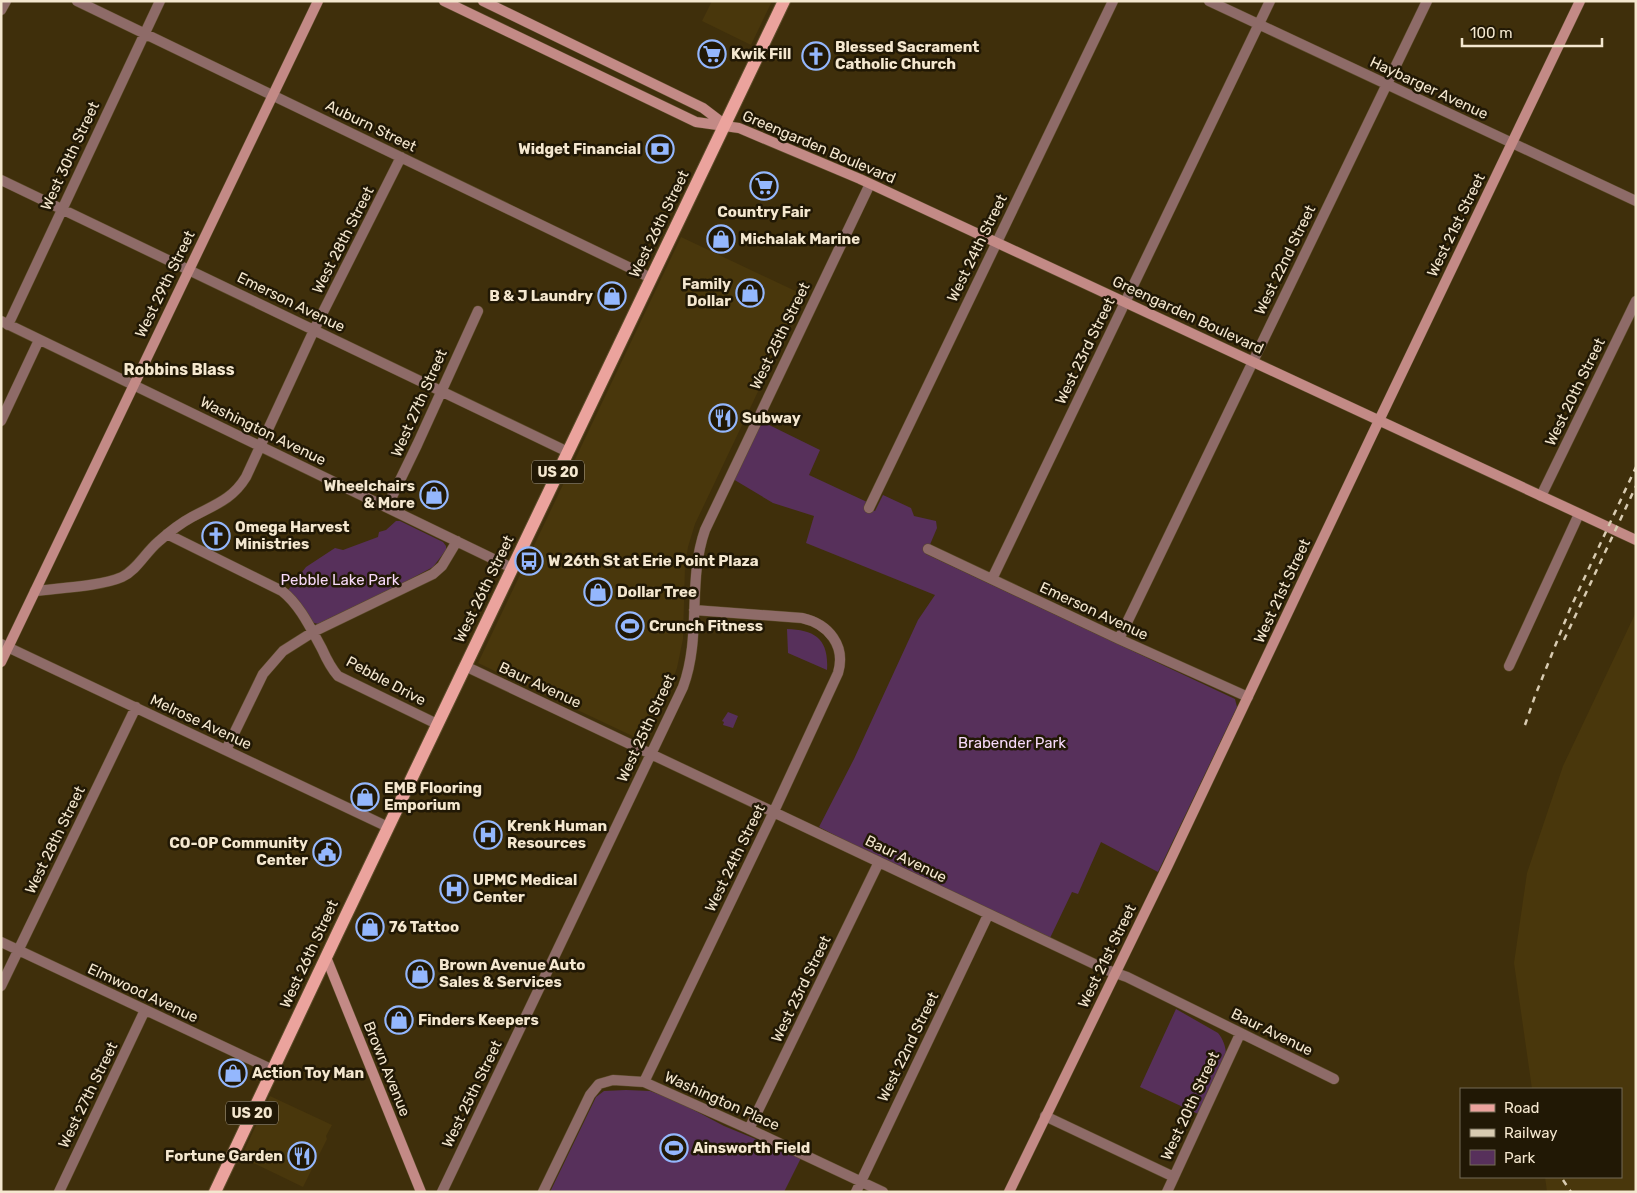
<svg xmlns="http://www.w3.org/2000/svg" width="1637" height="1193" font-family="Rubik,sans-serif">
<rect width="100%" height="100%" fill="#3f2f0b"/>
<path fill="#49370c" d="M712 1H772L751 45 702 21Z
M681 237 804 295 695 524 688 547 685 566 683 639 677 668 666 698 648 737 643 741 478 663Z
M1636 612V1192H1547L1545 1177H1621V1089H1532L1514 963 1527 873 1563 766Z
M270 1096 332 1125 326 1136 327 1139 303 1187 241 1157Z"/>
<path fill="#57305b" d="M761 421 820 450 809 475 867 502 869 508 875 511 883 495 911 508 914 516 936 521 937 528 926 554 1235 699 1237 707 1158 872 1101 842 1078 894 1072 892 1050 938 942 891 819 827 854 759 918 620 935 595 806 543 814 516 773 503 733 479Z
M396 521H400L443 542 446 546V550L433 567 403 583 318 624 311 622 300 602 288 590 306 567 335 548 343 550 378 537 379 532 386 530Z
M787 629C815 630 829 639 827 670L788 653Z
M728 712 738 716 733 728 723 725 724 722 722 721Z
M1176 1009 1218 1033C1223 1039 1226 1047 1226 1055L1198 1114 1140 1087Z
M626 1090 650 1091 675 1100 724 1126 801 1158 784 1192H550L596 1097 604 1091Z"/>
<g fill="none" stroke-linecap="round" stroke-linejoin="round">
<g stroke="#5c4c2a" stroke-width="11">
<path id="street" d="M77 1 651 278
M1209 1 1636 201
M1 10 6 1
M1 180 568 452
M1 321 512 568
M8 325 160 1
M1 421 39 340
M1541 496 1636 301
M387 507 417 445 478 311
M869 508 1113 1
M167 534 282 591C300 605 311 629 322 649 326 658 331 668 338 676L437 724
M928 549 1119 639 1248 697
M992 579 1270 1
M35 591C59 588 102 586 122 577 137 570 145 553 158 542 168 533 179 524 192 517 214 505 232 500 246 477L314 330 401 157
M1119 639 1427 1
M1 644 388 827
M465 666 1107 970 1127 977 1334 1079
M1509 666 1579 514
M226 750 263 674 283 651 313 632 433 574 442 566 457 541
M1 942 273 1070
M1 986 136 707
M644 1082 769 822 838 673C846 646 829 624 802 618L694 610
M1045 1116 1174 1177
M749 1129 879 862
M59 1192 145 1010
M442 1192 683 687C702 636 687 581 705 530L870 184
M543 1192 590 1095 599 1084 613 1080 644 1082 749 1129 883 1192
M856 1192 988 915
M1167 1192 1240 1034"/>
</g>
<g stroke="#5c4c2a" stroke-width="11">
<path id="secondary" d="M444 1 696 122 739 128 860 179 1636 540
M483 1 703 108 724 124
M1 662 318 1
M326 957 421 1192
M1009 1192 1168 865 1373 433 1580 1"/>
</g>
<g stroke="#5c4c2a" stroke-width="14">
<path id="primary" d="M215 1192 338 932 784 1"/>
</g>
<use href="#street" stroke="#8e6b68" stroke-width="10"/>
<use href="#secondary" stroke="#c38a86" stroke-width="10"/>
<use href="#primary" stroke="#eba39d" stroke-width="12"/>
<path stroke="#d8cbb1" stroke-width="2.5" stroke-dasharray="6 6" stroke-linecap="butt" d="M1564 640 1636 486
M1525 725 1535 696 1570 609 1636 467
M1563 1180 1571 1192"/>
</g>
<defs>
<g id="supermarket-ring" transform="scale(1.4375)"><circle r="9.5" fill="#211805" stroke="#94b7fd" stroke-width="1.5"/><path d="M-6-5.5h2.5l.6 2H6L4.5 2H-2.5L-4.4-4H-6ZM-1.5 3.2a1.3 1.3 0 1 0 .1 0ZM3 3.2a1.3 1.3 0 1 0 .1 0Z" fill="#94b7fd"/></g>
<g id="church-ring" transform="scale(1.4375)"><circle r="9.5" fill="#211805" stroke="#94b7fd" stroke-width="1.5"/><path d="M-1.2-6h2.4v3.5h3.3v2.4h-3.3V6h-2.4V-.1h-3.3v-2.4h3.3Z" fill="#94b7fd"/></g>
<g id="bank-ring" transform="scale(1.4375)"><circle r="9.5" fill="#211805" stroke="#94b7fd" stroke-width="1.5"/><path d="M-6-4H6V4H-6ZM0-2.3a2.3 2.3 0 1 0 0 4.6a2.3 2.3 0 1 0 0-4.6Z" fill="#94b7fd"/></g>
<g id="shop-ring" transform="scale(1.4375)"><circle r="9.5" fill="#211805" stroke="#94b7fd" stroke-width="1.5"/><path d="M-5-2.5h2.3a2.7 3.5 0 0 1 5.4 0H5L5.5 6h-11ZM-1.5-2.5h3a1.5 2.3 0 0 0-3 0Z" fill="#94b7fd"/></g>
<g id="restaurant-ring" transform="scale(1.4375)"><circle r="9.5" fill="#211805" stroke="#94b7fd" stroke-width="1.5"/><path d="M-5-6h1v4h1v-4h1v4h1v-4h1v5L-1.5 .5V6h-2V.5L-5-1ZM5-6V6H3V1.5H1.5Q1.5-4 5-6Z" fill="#94b7fd"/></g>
<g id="bus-ring" transform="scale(1.4375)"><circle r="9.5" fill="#211805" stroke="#94b7fd" stroke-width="1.5"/><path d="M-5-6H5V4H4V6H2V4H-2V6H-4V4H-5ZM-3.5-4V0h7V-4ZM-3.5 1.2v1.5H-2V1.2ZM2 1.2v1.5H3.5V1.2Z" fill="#94b7fd"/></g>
<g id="stadium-ring" transform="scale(1.4375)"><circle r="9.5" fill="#211805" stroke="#94b7fd" stroke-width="1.5"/><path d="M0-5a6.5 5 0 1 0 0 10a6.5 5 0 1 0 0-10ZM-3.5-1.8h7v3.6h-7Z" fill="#94b7fd"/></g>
<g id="hospital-ring" transform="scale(1.4375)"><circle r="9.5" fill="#211805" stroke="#94b7fd" stroke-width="1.5"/><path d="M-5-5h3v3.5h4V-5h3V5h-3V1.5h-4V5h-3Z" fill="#94b7fd"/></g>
<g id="civic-ring" transform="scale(1.4375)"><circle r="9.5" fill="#211805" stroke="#94b7fd" stroke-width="1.5"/><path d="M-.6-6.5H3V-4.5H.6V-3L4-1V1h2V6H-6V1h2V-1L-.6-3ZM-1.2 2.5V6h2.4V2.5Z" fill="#94b7fd"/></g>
</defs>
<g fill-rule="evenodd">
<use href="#supermarket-ring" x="712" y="54"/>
<use href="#church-ring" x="816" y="56"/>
<use href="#bank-ring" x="660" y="149"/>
<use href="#supermarket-ring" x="764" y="186"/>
<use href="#shop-ring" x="721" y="239"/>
<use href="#shop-ring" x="750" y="293"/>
<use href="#shop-ring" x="612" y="296"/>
<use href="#restaurant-ring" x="723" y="418"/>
<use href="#shop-ring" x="434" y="495"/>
<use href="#church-ring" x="216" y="536"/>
<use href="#bus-ring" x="529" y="561"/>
<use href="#shop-ring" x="598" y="592"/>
<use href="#stadium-ring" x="630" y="626"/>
<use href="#shop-ring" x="365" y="797"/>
<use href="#hospital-ring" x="488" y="835"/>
<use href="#civic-ring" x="327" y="852"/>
<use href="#hospital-ring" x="454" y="889"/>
<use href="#shop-ring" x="370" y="927"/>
<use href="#shop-ring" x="420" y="974"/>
<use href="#shop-ring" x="399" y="1020"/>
<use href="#shop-ring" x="233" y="1073"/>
<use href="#stadium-ring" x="674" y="1148"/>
<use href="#restaurant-ring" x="302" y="1156"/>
</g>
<g text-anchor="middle" stroke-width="5" stroke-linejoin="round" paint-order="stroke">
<g fill="#211805" stroke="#b5a992" stroke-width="1">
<rect x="532" y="460.5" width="52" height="23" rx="4"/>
<rect x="226" y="1101.5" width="52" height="23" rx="4"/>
</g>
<g font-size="14" font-weight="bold" fill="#f4e7cf">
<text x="558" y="477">US 20</text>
<text x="252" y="1118">US 20</text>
</g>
<g font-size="15" font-weight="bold" fill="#f4e7cf" stroke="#211805" text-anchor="start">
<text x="835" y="52">Blessed Sacrament<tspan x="835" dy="17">Catholic Church</tspan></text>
<text x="731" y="59">Kwik Fill</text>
<text x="641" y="154" text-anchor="end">Widget Financial</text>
<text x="764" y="217" text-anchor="middle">Country Fair</text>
<text x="740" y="244">Michalak Marine</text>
<text x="731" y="289" text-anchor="end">Family<tspan x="731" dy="17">Dollar</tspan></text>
<text x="593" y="301" text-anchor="end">B &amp; J Laundry</text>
<text x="742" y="423">Subway</text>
<text x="415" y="491" text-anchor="end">Wheelchairs<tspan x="415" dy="17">&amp; More</tspan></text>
<text x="235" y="532">Omega Harvest<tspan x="235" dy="17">Ministries</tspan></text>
<text x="548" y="566">W 26th St at Erie Point Plaza</text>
<text x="617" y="597">Dollar Tree</text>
<text x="649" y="631">Crunch Fitness</text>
<text x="384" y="793">EMB Flooring<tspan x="384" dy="17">Emporium</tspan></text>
<text x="507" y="831">Krenk Human<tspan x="507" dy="17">Resources</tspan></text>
<text x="308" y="848" text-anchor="end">CO-OP Community<tspan x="308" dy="17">Center</tspan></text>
<text x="473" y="885">UPMC Medical<tspan x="473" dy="17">Center</tspan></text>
<text x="389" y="932">76 Tattoo</text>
<text x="439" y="970">Brown Avenue Auto<tspan x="439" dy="17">Sales &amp; Services</tspan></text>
<text x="418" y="1025">Finders Keepers</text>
<text x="252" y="1078">Action Toy Man</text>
<text x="693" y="1153">Ainsworth Field</text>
<text x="283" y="1161" text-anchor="end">Fortune Garden</text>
</g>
<g font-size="15" fill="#f4e7cf" stroke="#211805">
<text transform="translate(1429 88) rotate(25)" y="5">Haybarger Avenue</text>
<text transform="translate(371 126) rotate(26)" y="5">Auburn Street</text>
<text transform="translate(819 147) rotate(23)" y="5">Greengarden Boulevard</text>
<text transform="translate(70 156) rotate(-65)" y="5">West 30th Street</text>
<text transform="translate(659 224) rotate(-64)" y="5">West 26th Street</text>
<text transform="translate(1456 225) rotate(-64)" y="5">West 21st Street</text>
<text transform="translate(343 240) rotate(-63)" y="5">West 28th Street</text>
<text transform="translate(977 248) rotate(-64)" y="5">West 24th Street</text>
<text transform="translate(1285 260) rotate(-64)" y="5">West 22nd Street</text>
<text transform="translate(165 284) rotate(-64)" y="5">West 29th Street</text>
<text transform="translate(291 302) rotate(26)" y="5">Emerson Avenue</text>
<text transform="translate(1188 315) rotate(25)" y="5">Greengarden Boulevard</text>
<text transform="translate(780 336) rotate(-64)" y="5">West 25th Street</text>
<text transform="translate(1085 351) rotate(-64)" y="5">West 23rd Street</text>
<text transform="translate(1575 392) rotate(-64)" y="5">West 20th Street</text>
<text transform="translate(419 403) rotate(-66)" y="5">West 27th Street</text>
<text transform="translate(263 431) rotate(26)" y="5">Washington Avenue</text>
<text transform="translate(484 589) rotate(-64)" y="5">West 26th Street</text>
<text transform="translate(1282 591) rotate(-65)" y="5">West 21st Street</text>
<text transform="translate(1094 611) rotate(25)" y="5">Emerson Avenue</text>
<text transform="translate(386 681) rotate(28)" y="5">Pebble Drive</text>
<text transform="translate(540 685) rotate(25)" y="5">Baur Avenue</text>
<text transform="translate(201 722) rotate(25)" y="5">Melrose Avenue</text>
<text transform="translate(646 728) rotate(-65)" y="5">West 25th Street</text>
<text transform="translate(55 840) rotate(-64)" y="5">West 28th Street</text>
<text transform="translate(735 858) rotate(-64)" y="5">West 24th Street</text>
<text transform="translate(906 859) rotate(26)" y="5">Baur Avenue</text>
<text transform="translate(309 954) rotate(-65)" y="5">West 26th Street</text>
<text transform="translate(1107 956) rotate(-64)" y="5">West 21st Street</text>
<text transform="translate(801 989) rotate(-64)" y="5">West 23rd Street</text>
<text transform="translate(143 993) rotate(25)" y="5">Elmwood Avenue</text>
<text transform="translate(1272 1032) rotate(26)" y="5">Baur Avenue</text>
<text transform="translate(908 1047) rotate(-64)" y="5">West 22nd Street</text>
<text transform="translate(387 1069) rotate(68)" y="5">Brown Avenue</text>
<text transform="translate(472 1094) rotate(-64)" y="5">West 25th Street</text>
<text transform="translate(88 1095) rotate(-64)" y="5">West 27th Street</text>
<text transform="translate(722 1101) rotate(24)" y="5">Washington Place</text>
<text transform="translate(1190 1106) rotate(-65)" y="5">West 20th Street</text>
</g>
<g font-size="15" fill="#f7d9f9" stroke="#211805">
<text x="340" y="585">Pebble Lake Park</text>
<text x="1012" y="748">Brabender Park</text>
</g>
<g font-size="16" font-weight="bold" fill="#f4e7cf" stroke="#211805">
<text x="179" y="375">Robbins Blass</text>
</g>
</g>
<rect width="1637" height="1193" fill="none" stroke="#f4e7cf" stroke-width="5"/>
<rect x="1460" y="1088" width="162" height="90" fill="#211805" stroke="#756b56"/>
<rect x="1470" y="1104" width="25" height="8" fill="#eba39d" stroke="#756b56"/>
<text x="1504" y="1113" font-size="15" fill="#f4e7cf">Road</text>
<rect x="1470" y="1129" width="25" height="8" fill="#d8cbb1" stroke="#756b56"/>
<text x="1504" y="1138" font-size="15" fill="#f4e7cf">Railway</text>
<rect x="1470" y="1150" width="25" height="15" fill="#57305b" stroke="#756b56"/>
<text x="1504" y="1163" font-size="15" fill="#f4e7cf">Park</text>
<path d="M1462 38v8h140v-8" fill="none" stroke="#f4e7cf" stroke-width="2.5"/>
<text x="1470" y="38" font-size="15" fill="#f4e7cf" stroke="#211805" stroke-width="4" paint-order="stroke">100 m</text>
</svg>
